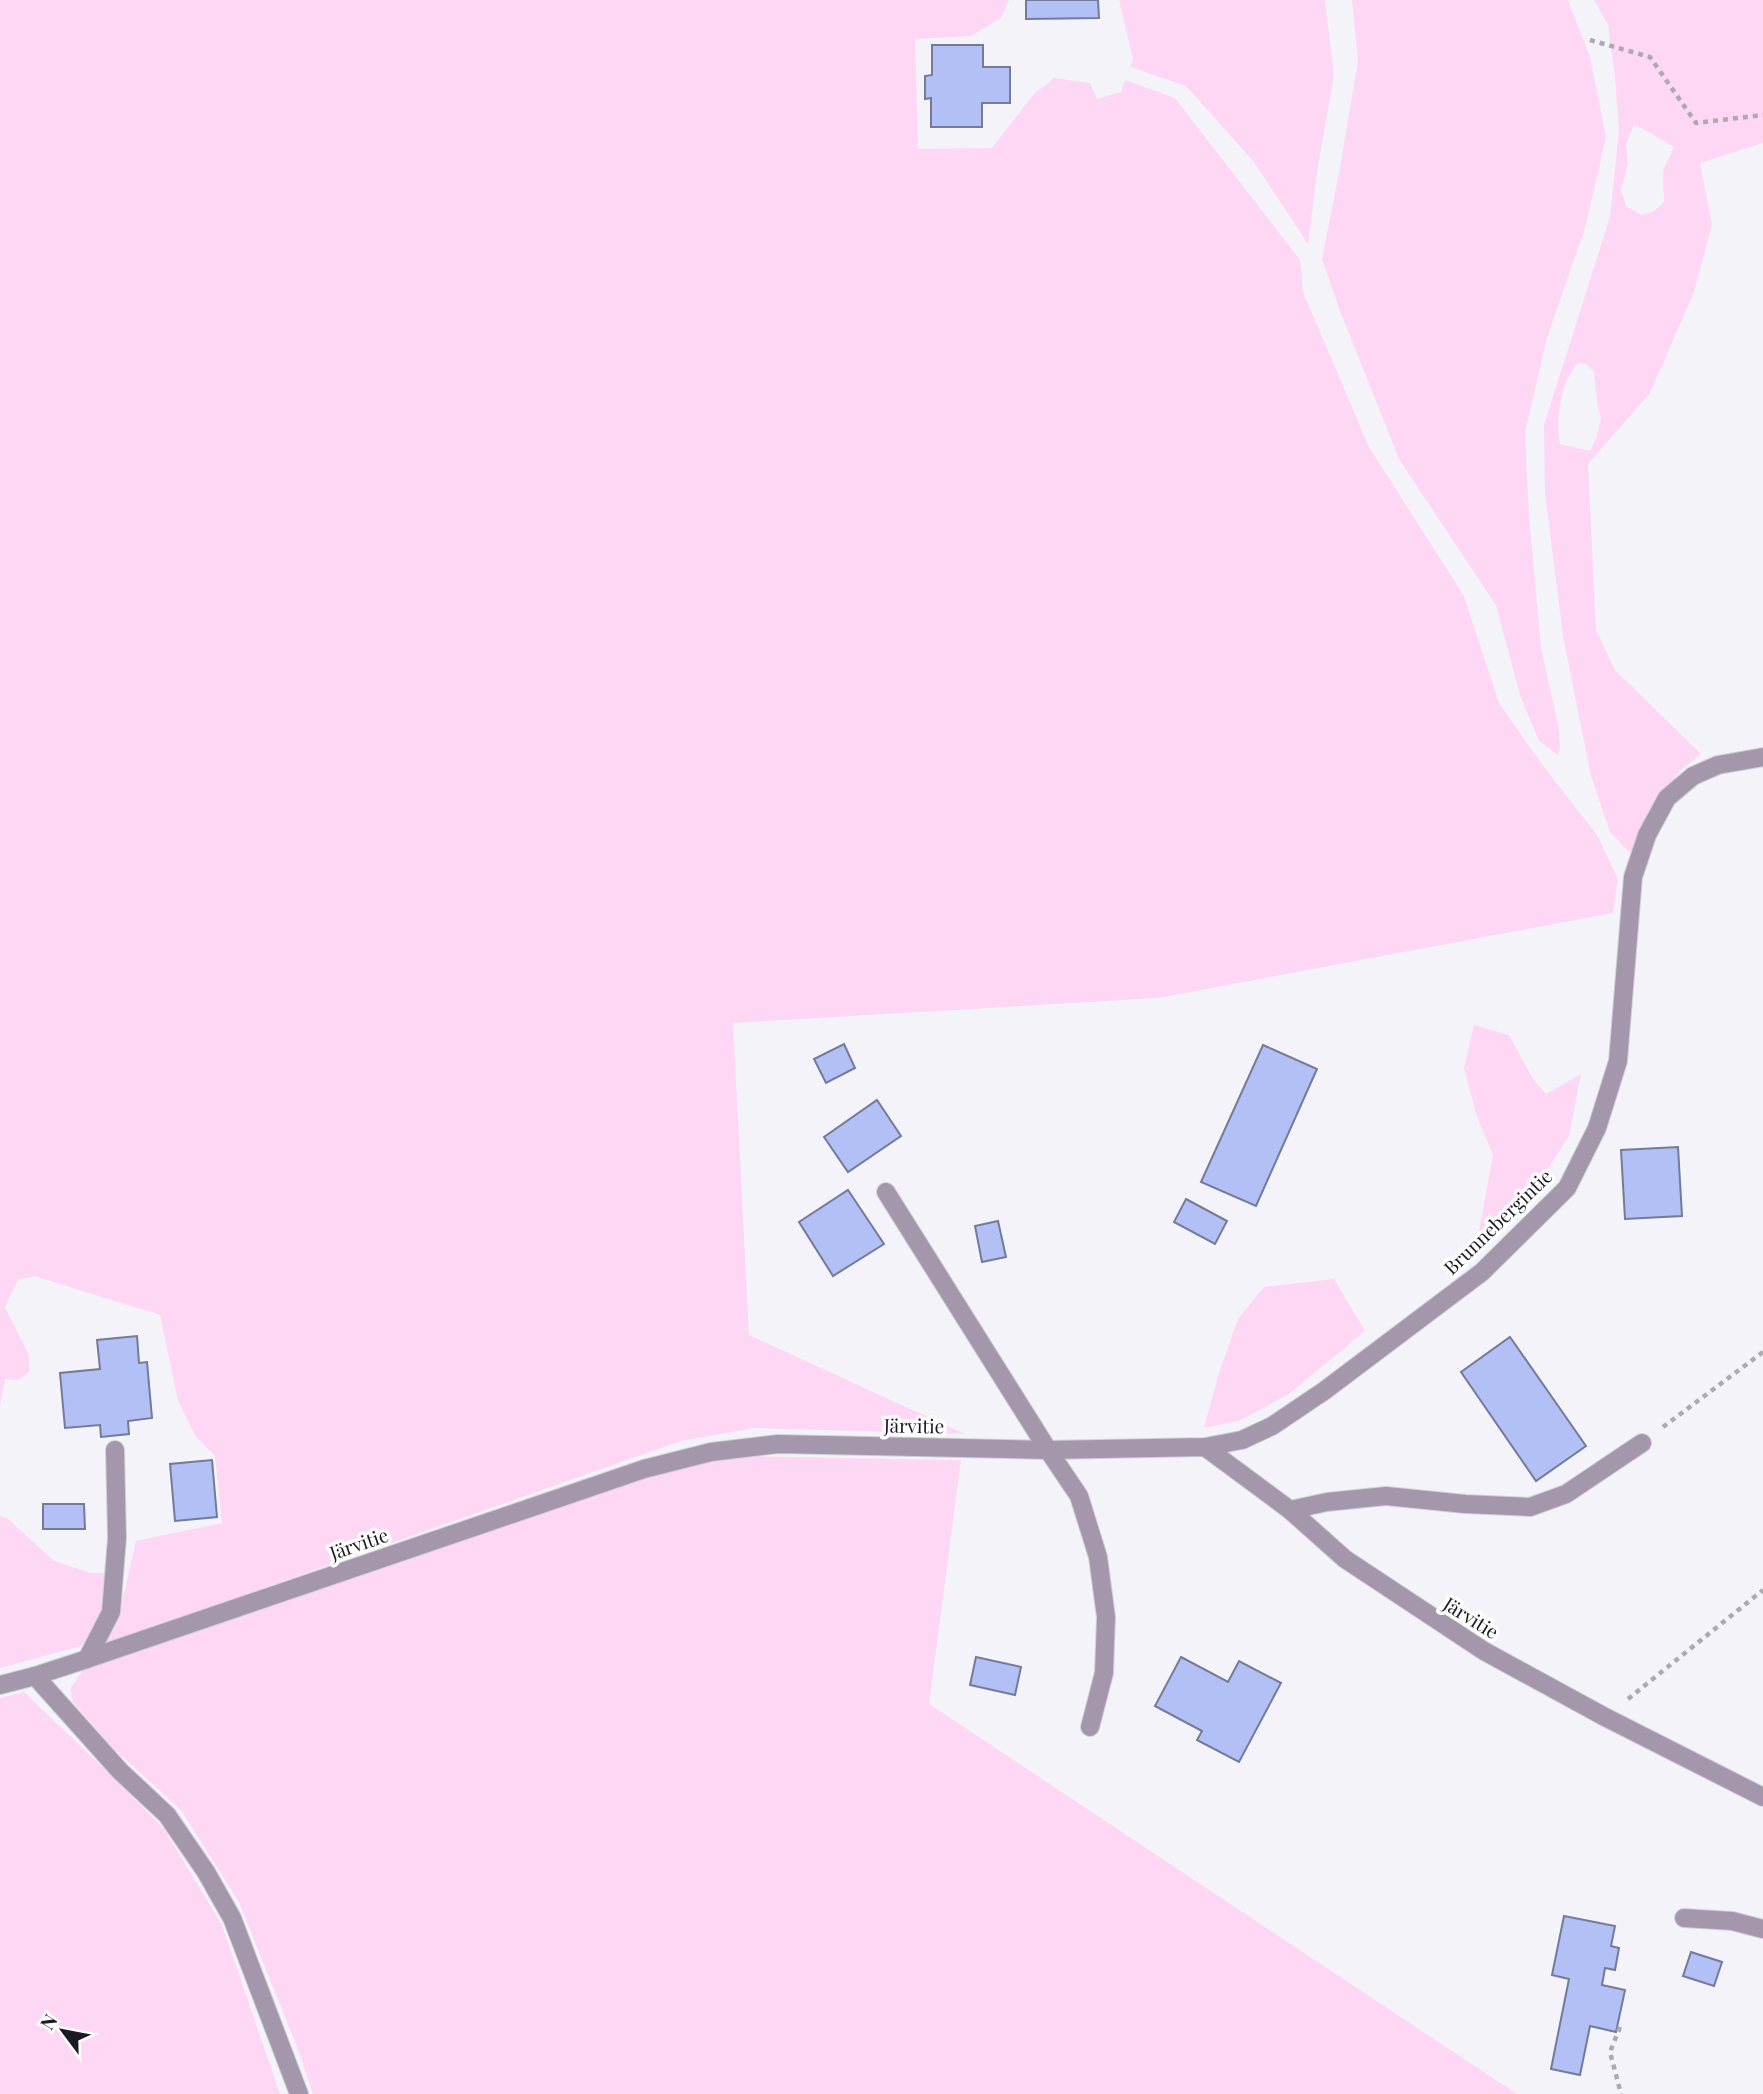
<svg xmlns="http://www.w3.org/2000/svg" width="1763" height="2094" font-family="'Playfair Display',serif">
<rect width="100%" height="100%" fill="#f4f3fa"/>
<path fill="#fed7f4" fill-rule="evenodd" d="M0 0H1009L1001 18 971 36 915 39 918 149 992 148 1034 94 1054 78 1090 83 1097 99 1121 92 1125 80 1175 98 1300 260 1303 292 1369 447 1464 596 1499 703 1541 763 1597 835 1618 879 1613 913 1158 998 733 1023 749 1335 965 1434 755 1428 681 1441 105 1644 120 1611 136 1541 222 1523 215 1456 196 1437 178 1401 160 1315 34 1276 18 1280 5 1307 29 1355V1372L18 1380 5 1379 0 1405Z
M1119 0H1325L1334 76 1318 166 1308 244 1254 162 1186 86 1130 67 1133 59Z
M1352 0H1568L1590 57 1606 137 1586 225 1547 338 1525 433 1529 515 1541 648 1559 729 1560 748 1558 755 1539 741 1520 695 1496 605 1399 459 1340 311 1322 259 1340 168 1358 61Z
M1594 0H1763V143L1700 163 1712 225 1694 292 1650 393 1588 464 1596 630 1615 670 1701 754 1680 771 1656 803 1630 853 1610 832 1591 776 1563 636 1545 493 1544 425 1610 217 1619 130 1615 77 1608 25ZM1634 124 1674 147 1663 171 1664 202 1654 211 1641 215 1626 206 1621 190 1628 164 1626 144ZM1578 363 1586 364 1594 371 1597 402 1601 418 1597 436 1590 451 1560 444C1556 418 1560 382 1578 363Z
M1474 1025 1509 1035 1533 1079 1546 1094 1581 1074 1569 1136 1537 1186 1475 1253 1493 1155 1477 1117 1464 1068Z
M1334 1279 1365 1331 1289 1394 1241 1420 1204 1428 1219 1373 1238 1319 1264 1287Z
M729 1456 961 1460 929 1704 1517 2094H313L299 2052 239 1902 181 1810 113 1748 73 1702 70 1689 83 1670 666 1471Z
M0 1516 7 1518 54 1561 91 1573H105L104 1609 85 1645 0 1668Z
M24 1692 116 1780 164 1829 222 1925 280 2094H0V1698Z"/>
<path fill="#b2c0f5" stroke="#737b98" stroke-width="2" d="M1026 0H1098L1099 18 1026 19Z
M932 45H983V67H1010V103H982V127H931V98L925 99V76L932 75Z
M844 1044 855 1068 826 1083 814 1059Z
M1263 1045 1317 1069 1256 1206 1201 1182Z
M877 1100 901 1136 848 1172 824 1137Z
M1678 1147 1682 1216 1625 1219 1621 1150Z
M848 1190 884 1244 833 1276 799 1222Z
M1186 1199 1227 1221 1215 1244 1174 1222Z
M998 1221 1006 1257 982 1262 975 1226Z
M137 1336 139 1363 147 1362 152 1418 128 1421 129 1434 101 1437 100 1425 65 1428 60 1373 100 1369 97 1340Z
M1510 1337 1586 1446 1536 1481 1461 1372Z
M212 1460 217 1517 175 1521 170 1464Z
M43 1504H84L85 1529H43Z
M976 1657 1021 1667 1015 1695 970 1685Z
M1181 1657 1228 1682 1239 1661 1281 1683 1239 1762 1197 1740 1202 1731 1155 1706Z
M1564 1916 1615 1926 1611 1946 1619 1948 1615 1970 1605 1968 1602 1985 1625 1990 1616 2032 1590 2026 1580 2075 1551 2069 1569 1979 1552 1975Z
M1691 1952 1722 1962 1714 1986 1683 1976Z"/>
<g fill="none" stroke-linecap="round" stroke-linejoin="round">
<g stroke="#d1d0d8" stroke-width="20">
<path id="service" d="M886 1192 1048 1450 1079 1496 1098 1557 1106 1617 1104 1673 1090 1727
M1290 1510 1327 1502 1386 1496 1465 1504 1530 1507 1566 1494 1642 1443
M87 1659 111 1612 117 1538 115 1450
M35 1676 120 1771 167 1815 206 1872 232 1918 299 2094
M1684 1918 1732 1921 1763 1929"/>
</g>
<g stroke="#d1d0d8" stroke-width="20">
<path id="minor" d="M1205 1447 1290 1510 1345 1559 1484 1651 1605 1717 1763 1797
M0 1685 35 1676 87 1659 644 1469 711 1452 778 1444 1048 1450 1205 1447 1242 1440 1272 1426 1324 1391 1482 1272 1567 1188 1597 1128 1618 1061 1633 877 1647 835 1667 798 1693 776 1718 765 1763 757"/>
</g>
<path stroke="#aba9b2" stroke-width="4.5" stroke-dasharray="5 5" stroke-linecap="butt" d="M1590 40 1650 57 1696 123 1763 115
M1663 1427 1763 1352
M1628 1699 1763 1590
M1620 2027 1610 2052 1621 2094"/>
<use href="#service" stroke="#a497ac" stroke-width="18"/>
<use href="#minor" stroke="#a497ac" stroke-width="18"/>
</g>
<g text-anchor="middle" stroke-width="7" stroke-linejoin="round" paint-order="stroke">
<g font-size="19" fill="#1b1924" stroke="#fff">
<text transform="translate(1498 1222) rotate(-44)" y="7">Brunnebergintie</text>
<text transform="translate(914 1426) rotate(1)" y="7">Järvitie</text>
<text transform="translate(359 1544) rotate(-19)" y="7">Järvitie</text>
<text transform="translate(1471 1618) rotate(32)" y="7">Järvitie</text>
</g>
</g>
<g transform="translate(63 2031) rotate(302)" stroke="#ffffff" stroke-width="5" paint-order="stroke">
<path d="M0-5L12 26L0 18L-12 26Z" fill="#1b1924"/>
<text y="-10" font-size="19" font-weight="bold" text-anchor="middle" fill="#1b1924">N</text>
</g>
</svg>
